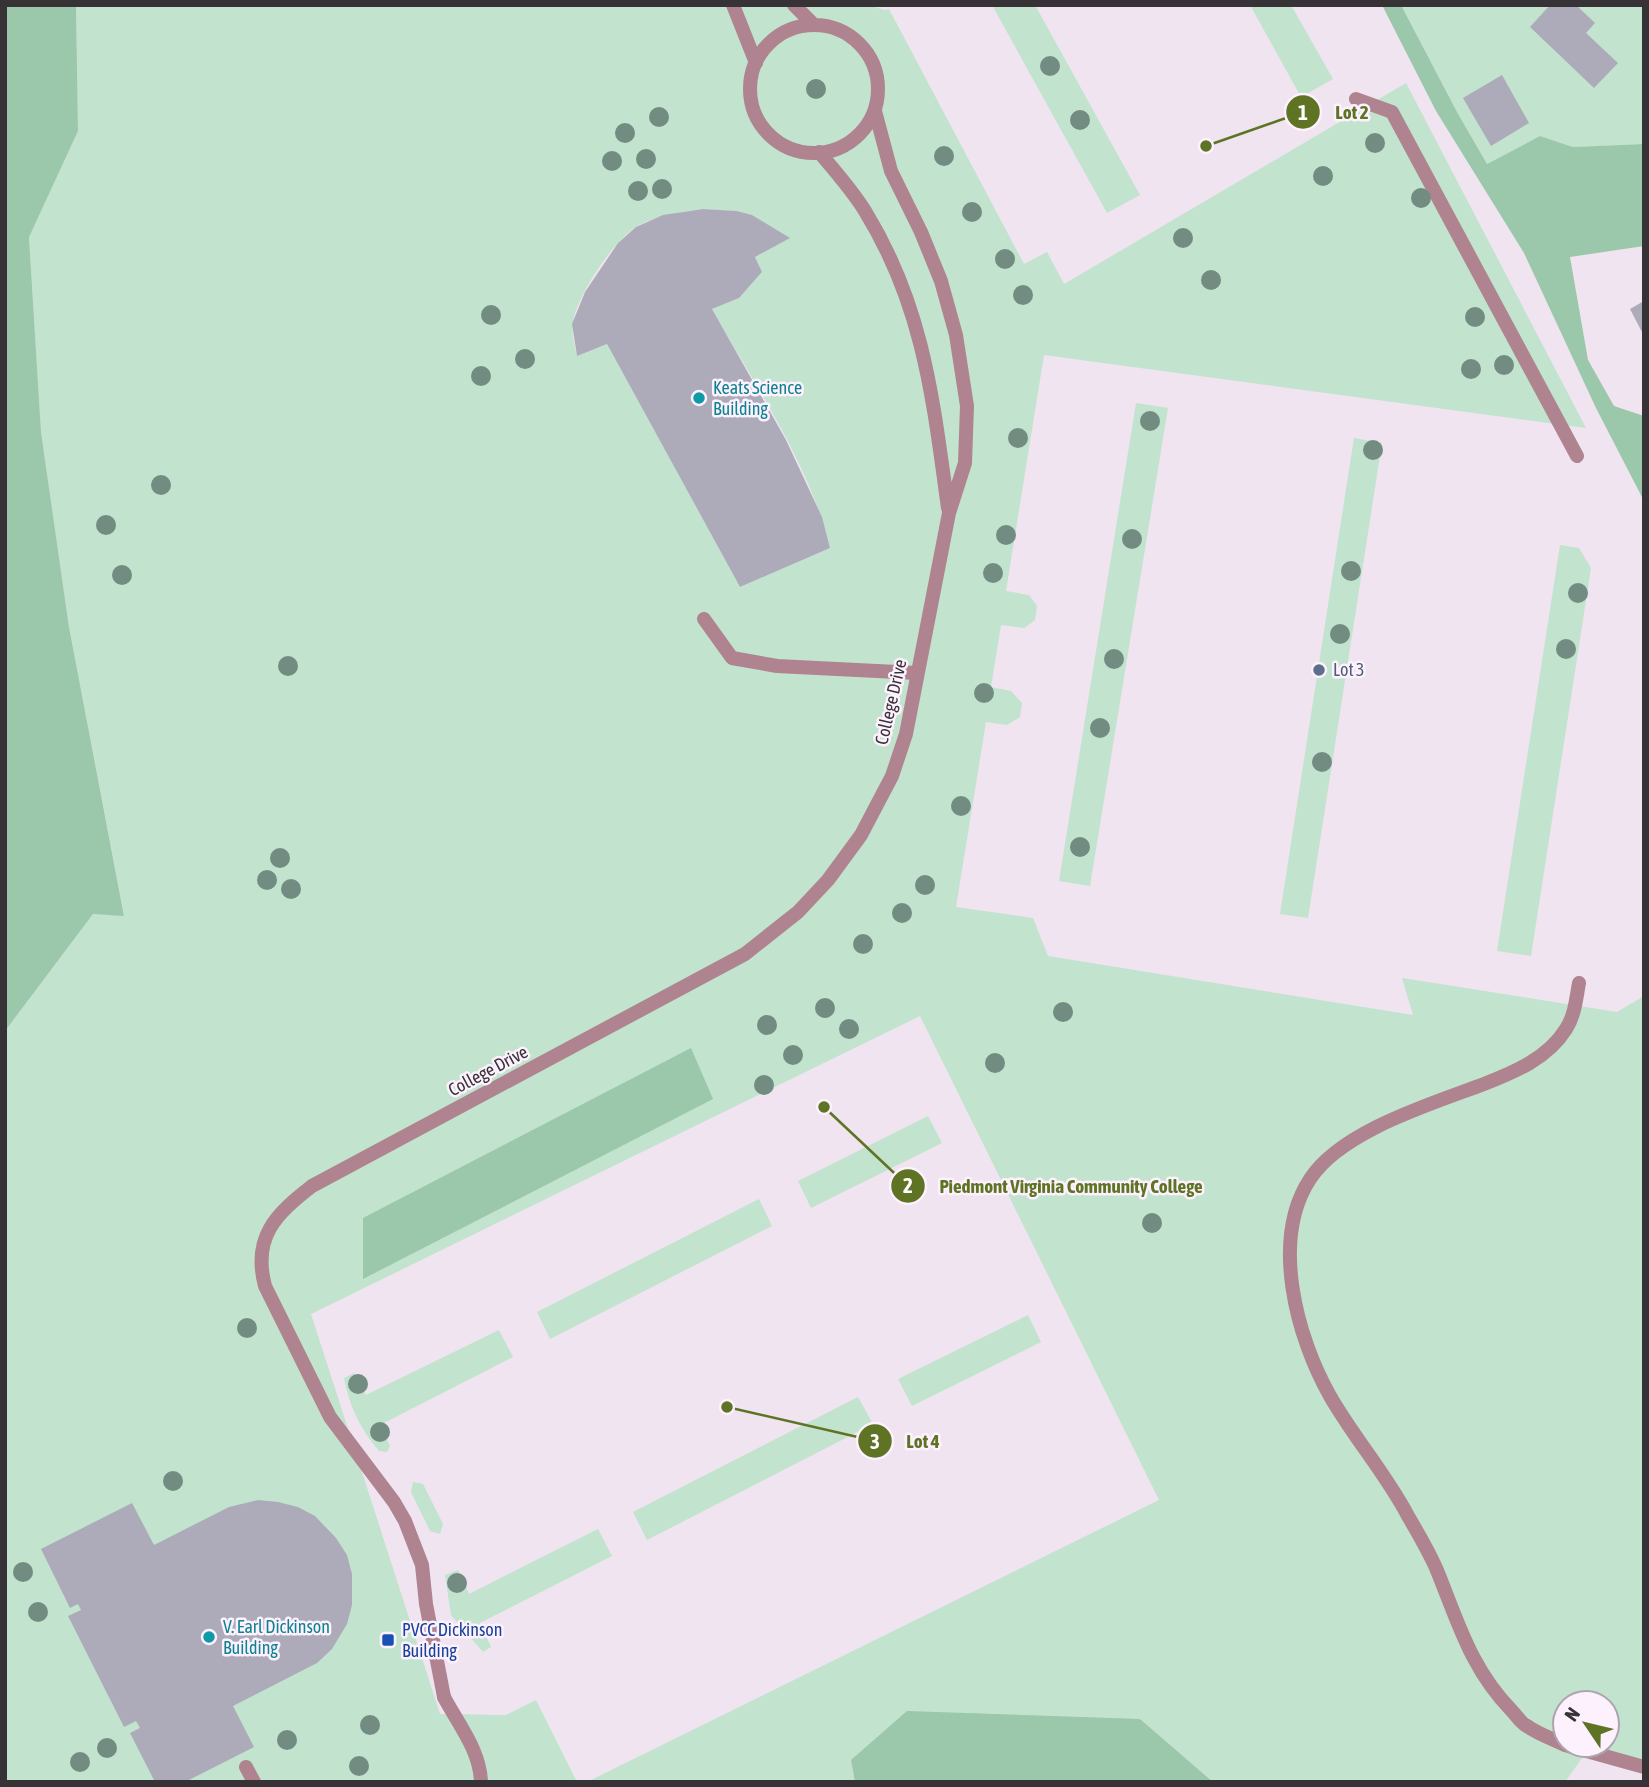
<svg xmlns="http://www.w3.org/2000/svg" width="1649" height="1787" font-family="'Asap Condensed',sans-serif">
<rect width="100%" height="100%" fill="#efe4f0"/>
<path fill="#c2e3cd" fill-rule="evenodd" d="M76 5H869L884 10 889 9 1024 264 1047 252 1064 284 1406 83 1586 428 1044 355 1006 591 1029 595 1037 606 1035 620 1024 628 1001 625 991 687 1011 691 1022 703 1020 717 1007 725 986 722 956 907 1033 918 1048 956 1413 1015 1402 978 1617 1012 1644 996V1767L1587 1751 1565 1782H1213L1140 1719 851 1760 855 1782H587L1159 1500 920 1016 311 1314 440 1714 506 1715 536 1700 577 1782H5V1031L93 914 124 915 69 627 41 432 29 236 78 131ZM703 209 737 211 752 215 789 238 755 257 762 272 739 298 712 309C753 382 811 466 830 548L740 587 607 344 577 356C575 346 571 333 573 323 576 296 615 238 639 225 660 215 680 212 703 209ZM1565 1703H1607V1745H1565Z
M992 5H1035L1140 195 1107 213Z
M1250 5H1291L1333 79 1301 97Z
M1401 5H1644V144L1573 147 1540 136 1487 164 1457 112Z
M1136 403 1168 408 1090 886 1059 881Z
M1354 438 1382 443 1308 918 1280 914Z
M1560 545 1579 548 1591 568 1531 956 1497 951Z
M928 1116 942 1143 811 1208 798 1181Z
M759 1199 772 1226 550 1339 537 1312Z
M1028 1315 1041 1342 912 1406 898 1379Z
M499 1330 513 1357 380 1425 390 1446 387 1452 379 1451C361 1430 349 1406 344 1378L354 1373 366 1395Z
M858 1397 873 1424 647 1540 633 1512Z
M413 1482 423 1484 443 1524 440 1534 430 1531 411 1492Z
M598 1529 612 1556 480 1623 491 1647 483 1652 451 1615 445 1575 458 1570 469 1594Z"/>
<path fill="#9bc7aa" d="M5 5H76L78 131 29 237 41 432 69 627 124 916 93 914 5 1031Z
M1382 5H1401L1457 112 1487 164 1540 136 1573 147 1644 144V246L1570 257 1588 360 1614 406 1644 416V501L1596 408 1524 253 1436 111Z
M691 1048 713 1099 363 1279V1218Z
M907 1711 1140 1719 1213 1782H855L851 1760Z"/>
<path fill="#adabba" d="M1550 5H1576L1595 23 1586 33 1618 63 1594 88 1530 27Z
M1502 75 1529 123 1491 146 1463 98Z
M703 209 737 211 752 215 790 238 755 257 762 272 739 298 712 309 786 440 822 517 830 548 740 587 607 344 577 356 572 324 585 292 618 243 636 227 663 215Z
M1644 301V336L1630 309Z
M258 1500 278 1502 298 1507 315 1516 336 1538 347 1555 352 1574V1605L347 1624 332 1649 317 1663 233 1706 254 1747 185 1782H155L130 1733 140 1728 136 1721 124 1727 68 1616 81 1610 78 1604 70 1608 41 1549 132 1503 154 1545 229 1507Z"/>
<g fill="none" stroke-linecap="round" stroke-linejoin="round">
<path stroke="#af8490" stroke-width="14" d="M1356 99 1392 112 1577 456
M704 619 732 658 777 666 917 673
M444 1697C458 1724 480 1750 481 1782
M1565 1745C1553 1739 1538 1734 1527 1726 1521 1723 1517 1716 1512 1711 1470 1668 1458 1621 1436 1568 1428 1550 1418 1533 1408 1516 1386 1474 1354 1438 1330 1396 1297 1338 1270 1240 1310 1179 1341 1131 1431 1104 1484 1084 1515 1072 1548 1058 1566 1029 1575 1015 1576 999 1579 983
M1565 1745 1644 1767
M246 1767 254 1782"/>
<path stroke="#af8490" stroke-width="14" d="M733 5 756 63
M794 5 814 25
M750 89a64 64 0 1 1 128 0a64 64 0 1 1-128 0Z
M819 152C835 171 852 190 865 211 924 307 933 400 948 508
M444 1697 426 1604 422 1565 405 1521 394 1502 330 1417 265 1286C252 1237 276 1214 312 1186L745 954 798 912 828 880 861 835 892 776 906 734 949 513 965 463 967 406 956 335 941 281 921 232 891 171 875 111"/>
</g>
<g fill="#738c82">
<circle cx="1050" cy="66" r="10"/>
<circle cx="816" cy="89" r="10"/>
<circle cx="659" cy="117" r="10"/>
<circle cx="1080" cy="120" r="10"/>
<circle cx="625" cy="133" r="10"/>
<circle cx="1375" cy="143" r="10"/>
<circle cx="944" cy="156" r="10"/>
<circle cx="646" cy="159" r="10"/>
<circle cx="612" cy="161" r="10"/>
<circle cx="1323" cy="176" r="10"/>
<circle cx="662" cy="189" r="10"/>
<circle cx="638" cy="191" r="10"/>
<circle cx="1421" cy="198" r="10"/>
<circle cx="972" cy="212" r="10"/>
<circle cx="1183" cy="238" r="10"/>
<circle cx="1005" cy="259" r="10"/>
<circle cx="1211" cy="280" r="10"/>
<circle cx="1023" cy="295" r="10"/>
<circle cx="491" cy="315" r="10"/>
<circle cx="1475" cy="317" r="10"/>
<circle cx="525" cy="359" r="10"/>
<circle cx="1504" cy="365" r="10"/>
<circle cx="1471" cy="369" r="10"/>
<circle cx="481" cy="376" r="10"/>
<circle cx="1150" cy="421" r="10"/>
<circle cx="1018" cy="438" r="10"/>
<circle cx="1373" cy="450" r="10"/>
<circle cx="161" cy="485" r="10"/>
<circle cx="106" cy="525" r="10"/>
<circle cx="1006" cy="535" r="10"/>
<circle cx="1132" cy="539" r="10"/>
<circle cx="1351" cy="571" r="10"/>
<circle cx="993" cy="573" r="10"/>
<circle cx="122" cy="575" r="10"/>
<circle cx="1578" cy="593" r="10"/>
<circle cx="1340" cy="634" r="10"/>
<circle cx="1566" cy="649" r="10"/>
<circle cx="1114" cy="659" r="10"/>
<circle cx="288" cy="666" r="10"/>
<circle cx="984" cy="693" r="10"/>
<circle cx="1100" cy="728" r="10"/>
<circle cx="1322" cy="762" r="10"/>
<circle cx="961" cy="806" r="10"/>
<circle cx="1080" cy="847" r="10"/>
<circle cx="280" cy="858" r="10"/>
<circle cx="267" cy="880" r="10"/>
<circle cx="925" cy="885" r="10"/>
<circle cx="291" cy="889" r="10"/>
<circle cx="902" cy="913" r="10"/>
<circle cx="863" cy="944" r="10"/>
<circle cx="825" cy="1008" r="10"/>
<circle cx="1063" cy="1012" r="10"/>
<circle cx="767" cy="1025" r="10"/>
<circle cx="849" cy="1029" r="10"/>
<circle cx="793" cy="1055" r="10"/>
<circle cx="995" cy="1063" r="10"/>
<circle cx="764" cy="1085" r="10"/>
<circle cx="1152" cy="1223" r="10"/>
<circle cx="247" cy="1328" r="10"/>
<circle cx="358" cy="1384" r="10"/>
<circle cx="380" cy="1432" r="10"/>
<circle cx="173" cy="1481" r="10"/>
<circle cx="23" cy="1572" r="10"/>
<circle cx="457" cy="1583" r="10"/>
<circle cx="38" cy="1612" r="10"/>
<circle cx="370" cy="1725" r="10"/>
<circle cx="287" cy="1740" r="10"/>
<circle cx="107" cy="1748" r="10"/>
<circle cx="80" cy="1762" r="10"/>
<circle cx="359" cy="1766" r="10"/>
</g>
<g fill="#0f9aa8" stroke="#fdf1fe" stroke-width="2.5">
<circle cx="699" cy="398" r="7"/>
<circle cx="209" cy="1637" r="7"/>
</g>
<circle fill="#5c6f8a" stroke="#fdf1fe" stroke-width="2.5" cx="1319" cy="670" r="7"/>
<rect fill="#1a4fb4" stroke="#fdf1fe" stroke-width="2.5" x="381" y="1633" width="14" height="14" rx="3.5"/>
<g text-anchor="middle" stroke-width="5" stroke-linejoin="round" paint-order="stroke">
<g font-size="18" fill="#0d838f" stroke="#fdf1fe" text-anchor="start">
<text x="713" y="394">Keats Science<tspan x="713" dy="21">Building</tspan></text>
<text x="223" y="1633">V. Earl Dickinson<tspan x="223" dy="21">Building</tspan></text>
</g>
<g font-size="18" fill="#4e5e75" stroke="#fdf1fe" text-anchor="start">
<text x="1333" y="676">Lot 3</text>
</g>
<g font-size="18" fill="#363236" stroke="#fdf1fe">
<text transform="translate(891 702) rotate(-77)" y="6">College Drive</text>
<text transform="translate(488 1071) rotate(-28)" y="6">College Drive</text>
</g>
<g font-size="18" fill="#164399" stroke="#fdf1fe" text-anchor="start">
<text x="402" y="1636">PVCC Dickinson<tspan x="402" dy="21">Building</tspan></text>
</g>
</g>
<path fill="none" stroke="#5e7424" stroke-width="2.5" d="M1206 146L1303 112M824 1107L908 1186M727 1407L875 1441"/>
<g fill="#5e7424" stroke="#fdf1fe" stroke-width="2.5">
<circle cx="1206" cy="146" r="7"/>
<circle cx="824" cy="1107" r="7"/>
<circle cx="727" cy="1407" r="7"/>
<circle cx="1303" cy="112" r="18"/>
<circle cx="908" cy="1186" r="18"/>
<circle cx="875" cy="1441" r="18"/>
</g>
<g font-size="21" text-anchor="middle" font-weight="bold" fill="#fff">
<text x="1303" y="120">1</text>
<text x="908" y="1193">2</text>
<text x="875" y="1449">3</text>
</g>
<g font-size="19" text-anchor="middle" font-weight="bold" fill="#5e7424" stroke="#fdf1fe" stroke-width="5" stroke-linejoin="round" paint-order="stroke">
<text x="1352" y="119">Lot 2</text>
<text x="1071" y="1193">Piedmont Virginia Community College</text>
<text x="923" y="1448">Lot 4</text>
</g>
<rect width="1649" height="1787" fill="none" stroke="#363236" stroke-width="14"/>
<g transform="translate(1586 1724) rotate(305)"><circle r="33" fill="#fdf1fe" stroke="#ada5ae" stroke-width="2"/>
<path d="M0-5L12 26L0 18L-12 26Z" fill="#5e7424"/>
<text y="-10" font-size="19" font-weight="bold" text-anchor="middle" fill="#363236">N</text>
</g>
</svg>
